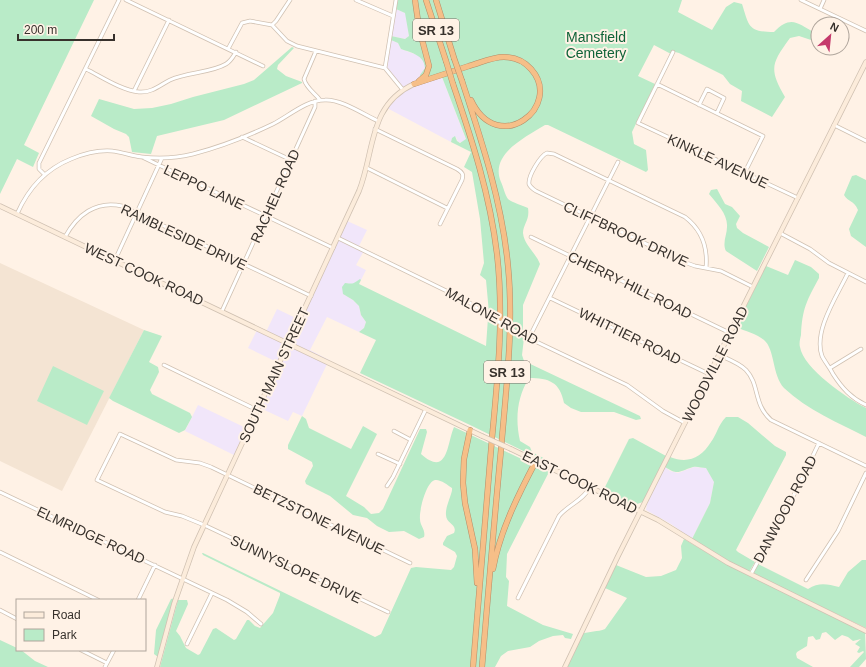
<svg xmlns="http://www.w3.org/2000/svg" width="866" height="667" font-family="Helvetica,sans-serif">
<rect width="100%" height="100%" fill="#fff2e6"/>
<path fill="#f1e6fa" d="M396 9 405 13 406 15 409 36 405 39 391 36Z
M391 40 398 43 401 49 420 56 424 60 425 65V68L423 72 442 77 466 140 462 142H458L456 137 452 138 451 142 387 108 405 91 387 68Z
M345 220 367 230 359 246 365 249 356 265 366 270 361 280H359L354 284 351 285 347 283 343 294 353 300 359 306 361 315 366 322 364 328 359 332 327 317 310 350 329 360 302 416 293 412 288 421 258 407 279 363 248 348 258 328 266 332 277 309 298 319Z
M198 405 246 428 234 455 185 431Z
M665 467 670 471 678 473 694 467 706 468 714 482 710 503 692 539 671 524 646 510 647 504Z"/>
<path fill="#f4e4d3" d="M0 263 144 330 62 491 0 461Z"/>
<path fill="#b9ebc8" d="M0 0H94L24 145 39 153 33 167 17 159 0 194Z
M397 0H682L678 12 712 30 726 7 734 2 742 4C749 26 748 32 774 32 791 15 797 23 815 33L811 40 799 36 790 38C771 64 769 69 785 97L772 117 741 101 742 91 730 84 723 75 679 53 675 52 671 54 654 45 638 76 655 84 632 132 634 144 646 150 648 170 646 172 548 125H545C526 137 489 154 501 182 503 186 505 195 508 199 513 203 522 205 528 208 530 220 523 224 523 233 524 245 536 253 540 264L523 305V333L496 319 489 313 486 280 480 275 484 263 480 219 472 172 464 167 471 152 451 142 452 138 455 136 457 141 460 143 466 139 442 77 420 78V75L425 68C424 55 412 53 401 49L398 43 391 40V36L405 39 409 36 405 13 396 9Z
M292 47 294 48 278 65 277 69 286 76 302 82V83L224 120 157 136 151 154 132 152 129 137 126 134 114 129 91 116 99 99 134 109 152 108 171 104 193 97 244 84 254 80Z
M856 175 866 180V247L851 236 849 229 858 210C854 200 848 202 844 195L852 176Z
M717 189 725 204 732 207 740 216 736 224 737 228 743 233 769 247 757 271 726 251C722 243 727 235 727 227 728 214 717 204 709 194L711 190Z
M795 260 811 267 819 274V278C807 300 802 309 801 335 800 339 799 344 800 347 803 368 848 399 866 408V437C839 423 807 410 784 388 772 375 775 349 764 340 757 334 745 331 736 327L766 266 788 275Z
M360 279 361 280 359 284 486 346 488 318 497 325 524 338 522 355 524 361 640 416 641 419 636 420 614 412H581L571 408 564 403C560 382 549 378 529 378 517 397 515 419 520 441L530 447 532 452 551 462 552 465 470 425 360 373 376 340 359 332 364 328 366 322 361 315 359 306 353 300 343 294 342 287 345 283C355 284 352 284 360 279Z
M144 330 162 336 149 362 158 367 159 372 150 390 152 394 190 413 192 417 185 430 179 433 113 401 109 398Z
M53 366 104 391 87 425 37 401Z
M302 416 306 419 309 428 351 449 363 426 377 434 346 496 364 507 371 514 379 513 383 509 420 429H426L427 432 421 454C448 478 447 443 454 427L549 472 507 554 506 577 509 581 507 606 543 625 573 634 571 639 565 638 563 635 553 636 539 641 530 647 508 651 501 656 495 667H160L178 600H187L188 604 176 631 180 636 186 648 198 655 200 654 213 629 216 628 234 640 236 639 247 620H249L255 626 260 628 273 613 280 595V593L203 555 202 553H203L375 637 381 634 411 568 416 567 451 570 454 567 457 556 455 552 443 545V543L447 536 454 533C458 524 446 524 446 515 445 506 453 493 452 488 448 485 440 479 435 480 426 482 419 511 420 519 420 526 426 530 424 537L419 539 404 531 389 532 377 526 367 518 353 515 330 496 306 484 305 481 313 466 312 462 288 449V445Z
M726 417H738L748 423 775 446 786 452V455L737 548 736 550 738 552 755 562 749 572 721 557 692 539 710 503 714 482 706 468C702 468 697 466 693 467 679 471 679 476 665 467L670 457C688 464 701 458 711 442 717 434 718 425 726 417Z
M633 438 666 456 643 502 634 505 605 491V487L629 439Z
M684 539 726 564 865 632 866 659 859 667H850L864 652 863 651 859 653 857 652 860 647 855 644 861 639 853 641 848 637 842 635 835 640 826 632 822 633 820 639 816 640 813 636 808 637 807 646 797 652 796 654 797 658 813 667H566L582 634C589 631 598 632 605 629L627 598 605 588 616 565 646 577 661 576 676 570 682 558 681 546Z
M862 560H866V628L753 574 758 564 808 589C819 582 827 584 839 587L848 572Z
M175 598 158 657 154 654 156 630 171 599Z
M0 640 17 648V650H21L35 661 48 667H0Z"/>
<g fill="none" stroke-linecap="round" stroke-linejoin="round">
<g stroke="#d0c1b2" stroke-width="4.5">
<path id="street" d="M126 0 263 66
M356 0 393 16
M396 0 385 68 403 90
M801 0 866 31
M820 9 824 0
M272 25 287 41 297 46 385 68
M272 25 276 21 290 0
M228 49 242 23 250 21 272 25
M316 51 304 79C306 88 315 93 320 100
M673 52 638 123 798 198
M86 69C102 77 121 90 139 92 152 93 160 85 170 80 187 72 211 73 226 64 231 61 233 57 236 52
M657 84 763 136 744 174
M134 91 169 20
M699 105 707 89 724 98 717 113
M834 125 866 141
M375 129 457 169C462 172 464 174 462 180L440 224
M242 137 291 160
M142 157 333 248
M367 168 447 208
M45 175 39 169V163L119 0
M17 214C28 189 46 169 71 159 83 154 99 150 112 151 122 152 132 156 142 157 159 159 177 158 193 154 220 147 248 136 273 124 289 116 306 100 325 100 341 99 363 114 378 121
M780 233 810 249 829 263 866 282
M65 237C77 215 96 200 122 206L311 296
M531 237 730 333
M338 238 467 301 490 317
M115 260 162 158
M706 268C708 247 702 230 685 217L554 154 547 153C540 156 528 176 529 184 530 187 533 189 536 191L684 262 695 266 721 271 753 287
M848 273C837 296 813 331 822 356 825 362 830 368 833 374 842 388 851 398 866 405
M550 298 709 374
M222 311 315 107V101
M520 334 627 385 663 411 685 423
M529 338 618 162
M719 355C728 359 739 363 746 370 760 385 753 404 771 420L866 466
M164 365 257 410
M830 368 861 349
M394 431 411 440
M378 454 400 464
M387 486 393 477 426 409
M0 492 227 600 247 612 261 624
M0 552 98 600
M751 574 788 507 819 443
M806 580 838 531 866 473
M518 598 559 516C568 505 584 500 590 487
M138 600 155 565
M0 610 17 619
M388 612 204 525 182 516 165 512 97 480 120 434 176 460 200 463 211 467 410 563
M187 644 212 593
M81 650 107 663
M105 667 114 650"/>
</g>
<g stroke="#d0c1b2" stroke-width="5.5">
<path id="secondary" d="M0 206 482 436
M511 449 658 520 728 563 866 631
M157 667 174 604 194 547 359 191C375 151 368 105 414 84
M565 667 618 556 866 62"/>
</g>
<g stroke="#b38d68" stroke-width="6">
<path id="highway" d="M415 0 419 28 429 66 426 75 419 81
M426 0 446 61
M436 0 454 58
M462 81C482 142 502 202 508 266 514 327 506 389 501 450 494 522 488 595 482 667
M414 84C432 78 451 72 469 66 480 63 492 57 504 57 514 57 524 61 531 69 564 106 498 158 471 100
M453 84C472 140 490 195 497 254 504 315 498 376 492 438 486 514 479 591 473 667
M470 430 464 459 463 483 465 503 475 549 477 583
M493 569C500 531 518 495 536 461"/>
</g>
<use href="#street" stroke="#fff" stroke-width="3"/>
<use href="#secondary" stroke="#fcecdb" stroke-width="4"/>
<use href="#highway" stroke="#f6bf88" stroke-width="5"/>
<g stroke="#d0c1b2" stroke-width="4.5" stroke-linecap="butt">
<path id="street-bridge" d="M490 317 520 334"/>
</g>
<g stroke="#d0c1b2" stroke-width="5.5" stroke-linecap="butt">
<path id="secondary-bridge" d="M482 436 511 449"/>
</g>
<g stroke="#b38d68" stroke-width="6" stroke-linecap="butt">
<path id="highway-bridge" d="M454 58 462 81
M446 61 453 84"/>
</g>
<use href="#street-bridge" stroke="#fff" stroke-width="3"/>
<use href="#secondary-bridge" stroke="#fcecdb" stroke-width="4"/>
<use href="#highway-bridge" stroke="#f6bf88" stroke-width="5"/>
</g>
<g text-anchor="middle" stroke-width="4" stroke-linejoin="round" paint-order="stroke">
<g fill="#fff2e6" stroke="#736b64" stroke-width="1">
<rect x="413" y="19" width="46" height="22" rx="3"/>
<rect x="484" y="361" width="46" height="22" rx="3"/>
</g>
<g font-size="13" font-weight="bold" fill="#37312c">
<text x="436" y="35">SR 13</text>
<text x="507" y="377">SR 13</text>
</g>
<g font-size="14" fill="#0f6338" stroke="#fff2e6">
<text x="596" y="42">Mansfield<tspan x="596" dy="16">Cemetery</tspan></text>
</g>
<g font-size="14" fill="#37312c" stroke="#fff2e6">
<text transform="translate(718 161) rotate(25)" y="5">KINKLE AVENUE</text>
<text transform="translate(204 187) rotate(25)" y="5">LEPPO LANE</text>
<text transform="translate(275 196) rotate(-66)" y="5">RACHEL ROAD</text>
<text transform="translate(626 234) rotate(25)" y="5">CLIFFBROOK DRIVE</text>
<text transform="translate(184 237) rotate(25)" y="5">RAMBLESIDE DRIVE</text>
<text transform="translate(144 274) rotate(25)" y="5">WEST COOK ROAD</text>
<text transform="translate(630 285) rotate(26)" y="5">CHERRY HILL ROAD</text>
<text transform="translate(492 316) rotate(29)" y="5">MALONE ROAD</text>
<text transform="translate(630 336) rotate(26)" y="5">WHITTIER ROAD</text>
<text transform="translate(715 364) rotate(-63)" y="5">WOODVILLE ROAD</text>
<text transform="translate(274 375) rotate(-65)" y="5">SOUTH MAIN STREET</text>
<text transform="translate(580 482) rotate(26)" y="5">EAST COOK ROAD</text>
<text transform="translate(785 509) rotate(-62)" y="5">DANWOOD ROAD</text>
<text transform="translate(319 519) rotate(26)" y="5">BETZSTONE AVENUE</text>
<text transform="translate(91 535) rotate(25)" y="5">ELMRIDGE ROAD</text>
<text transform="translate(296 569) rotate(25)" y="5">SUNNYSLOPE DRIVE</text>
</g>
</g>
<rect x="16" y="599" width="130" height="52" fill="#fff2e6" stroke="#afa59c"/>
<rect x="24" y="612" width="20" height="6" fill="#fcecdb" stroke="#afa59c"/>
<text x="52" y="619" font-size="12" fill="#37312c">Road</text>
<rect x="24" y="629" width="20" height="12" fill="#b9ebc8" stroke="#afa59c"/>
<text x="52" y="639" font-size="12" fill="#37312c">Park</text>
<g transform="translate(830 36) rotate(27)"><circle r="19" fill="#fff2e6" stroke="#afa59c"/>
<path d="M0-3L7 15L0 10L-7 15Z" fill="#c5396b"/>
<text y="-6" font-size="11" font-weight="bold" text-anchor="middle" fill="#37312c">N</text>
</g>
<path d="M18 34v6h96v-6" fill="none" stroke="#37312c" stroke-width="2"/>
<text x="24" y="34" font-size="12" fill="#37312c" stroke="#fff2e6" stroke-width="3" paint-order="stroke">200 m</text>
</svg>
